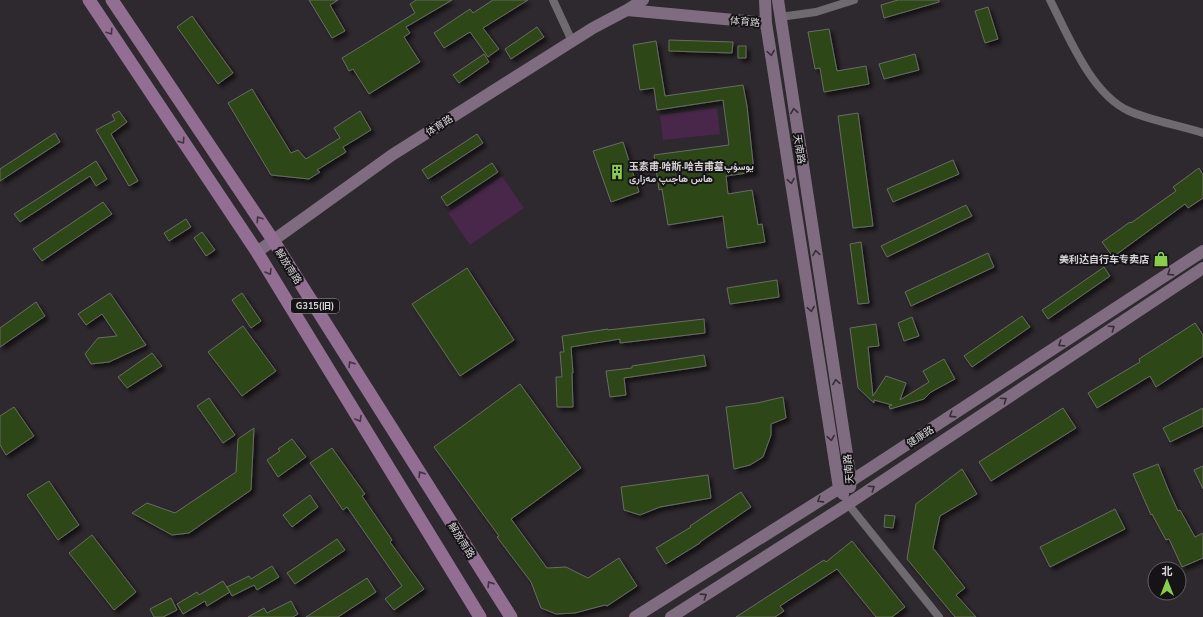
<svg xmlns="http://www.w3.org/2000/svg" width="1203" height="617" font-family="'Nunito Sans',Vazirmatn,'Noto Sans SC',sans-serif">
<defs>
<filter id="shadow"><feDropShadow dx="3.5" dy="3.5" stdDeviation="2" flood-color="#0009"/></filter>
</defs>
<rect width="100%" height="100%" fill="#2e292e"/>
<path fill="#48274a" d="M717 108 720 134 663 140 660 115Z
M502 176 524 208 470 245 448 213Z"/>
<path fill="#2d4716" stroke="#686c65" filter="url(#shadow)" d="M309 0H338L330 5 345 31 332 38Z
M416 0H452L406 27 410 33 404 37 420 62 369 94 353 69 349 71 342 58 415 13 410 4Z
M493 0H528L483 28 499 49 488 57 470 32 444 48 434 33 470 9 473 13Z
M898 0H939V2L884 18 881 5Z
M988 7 998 39 985 43 975 11Z
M192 16 233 73 218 84 177 27Z
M537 27 544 37 511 59 505 49Z
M829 29 837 71 866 66 869 84 824 92 820 68 815 69 808 32Z
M669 40 733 42 732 53 669 51Z
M656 41 665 96 743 85 747 106 754 172 726 176 728 194 752 190 758 225 762 224 765 242 727 248 723 216 668 225 662 189 659 190 654 155 729 145 723 100 657 110 654 88 640 90 633 45Z
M738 46H746V58H738Z
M484 54 489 62 459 83 453 75Z
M915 54 919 70 884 79 879 64Z
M252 89 291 153 298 150 306 159 340 138 334 128 360 111 371 130 343 147 346 152 317 170 320 172 309 179 271 175 228 103Z
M119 111 127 122 111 134 138 181 129 186 96 130 115 120 112 115Z
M858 113 873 226 853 228 838 116Z
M55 133 60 142 0 181V169Z
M477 134 483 143 428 179 422 170Z
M623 142 639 192 611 202 593 151Z
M953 160 959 174 893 202 887 189Z
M96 161 107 179 96 186 90 176 20 222 14 214Z
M492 163 498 172 447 206 441 197Z
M1199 168 1203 175V198L1188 208 1185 204 1113 257 1102 242 1130 222 1131 223 1176 191 1173 187Z
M103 202 112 214 42 261 33 249Z
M966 205 972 216 887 257 881 246Z
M186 219 191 227 169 241 164 233Z
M202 232 215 250 206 256 194 238Z
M861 242 869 303 858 304 850 244Z
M988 253 994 267 911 306 905 292Z
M1104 267 1110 276 1048 319 1042 310Z
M467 268 514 340 460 376 412 304Z
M777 280 779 297 730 304 727 288Z
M110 293 146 345 109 362 91 364 85 354 98 338 117 336 102 314 86 325 78 314Z
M242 293 261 321 251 328 232 300Z
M36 302 45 316 0 347V328Z
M1022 316 1030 327 972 367 964 356Z
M912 317 919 336 904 341 898 323Z
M704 319 705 333 620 343V339L571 347 573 373H572L573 407H557L556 377H562L560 352H564L562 336 608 329V330Z
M1195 323 1203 335V356L1156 387 1150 376 1097 408 1088 393 1140 362 1139 359Z
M876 324 879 346 868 347 873 396 886 376 906 383 900 400 929 382 923 371 944 359 955 379 931 392 924 399 890 409 889 406 892 405 874 400V403L858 388 850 328Z
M243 326 276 371 242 396 208 352Z
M152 353 162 366 127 388 118 377Z
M704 355 706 366 624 378 626 395 610 397 606 371 632 368V366Z
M520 384 581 468 511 519 547 568 566 567 588 578 619 558 637 586 607 606 605 605 575 613 556 614 541 608 531 582 497 537 499 536 434 447Z
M783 397 786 418 771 424V435L763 457 750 465 734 469 726 407 757 403Z
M209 398 235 435 223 443 197 406Z
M14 407 34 436 6 455 0 445V416Z
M1063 408 1076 428 991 481 979 462Z
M1203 408V426L1170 442 1163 428Z
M254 428 251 490 189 533 172 535 132 513 147 503 175 513 236 472 238 439Z
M292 439 306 457 278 477 267 460 280 451 278 449Z
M332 448 365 494 362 496 392 540 390 542 424 589 394 610 385 599 402 586 347 507 343 510 310 463Z
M1158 464 1168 489 1178 511 1180 510 1195 537 1203 533V558L1182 567 1169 539 1166 540 1152 514 1151 515 1133 474Z
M1203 466V489L1194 470Z
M962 469 977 494 940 516 933 548 965 588 956 595 976 617H955L907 559 916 504Z
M708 475 711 498 660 507 640 515 624 510 621 487Z
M49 481 79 525 58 540 27 495Z
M741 492 751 507 700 542V543L666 564 656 548 691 527 690 526Z
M310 495 318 507 292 527 283 515Z
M1115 509 1125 529 1050 567 1040 547Z
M885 515 895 516 893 528 884 527Z
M92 535 136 592 114 610 69 553Z
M337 539 345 550 295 584 287 573Z
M852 541 905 607 892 617H876L837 569 780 606 784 611 775 617H736L824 560 826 562Z
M272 566 279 577 257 590 254 585 232 596 227 587 249 576 251 579Z
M367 578 376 592 338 617H306Z
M223 581 230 592 207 606 205 601 183 614 177 604 197 592 199 595Z
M171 598 177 610 163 617H154L150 609Z
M291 601 298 614 293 617H248L264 608 267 613Z"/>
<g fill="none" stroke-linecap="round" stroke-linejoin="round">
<path stroke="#6f6a6f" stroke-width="8" d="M553 0 572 41
M1050 0C1068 35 1091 94 1129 111 1152 121 1179 125 1203 133
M780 17 816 12 854 0
M848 504 939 617"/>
<path stroke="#806c81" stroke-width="12" d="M765 0 766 23 839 488 843 494
M778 0 851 481 850 487
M627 10 643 0
M257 252 392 155 593 28 627 10 766 23
M635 617 851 481 1203 251
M671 617 848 504 1203 268"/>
<path stroke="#926e93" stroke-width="13" d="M89 0 257 252 480 617
M112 0 273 240 511 617"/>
</g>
<defs><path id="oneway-chevron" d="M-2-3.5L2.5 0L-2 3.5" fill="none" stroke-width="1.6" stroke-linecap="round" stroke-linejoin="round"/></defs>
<g stroke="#413341">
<use href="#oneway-chevron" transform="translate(110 32) rotate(56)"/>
<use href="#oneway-chevron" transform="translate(182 141) rotate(56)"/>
<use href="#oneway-chevron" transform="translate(259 219) rotate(-124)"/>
<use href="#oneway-chevron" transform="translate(269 272) rotate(59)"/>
<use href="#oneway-chevron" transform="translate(351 364) rotate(-122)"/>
<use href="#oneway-chevron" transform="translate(359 419) rotate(59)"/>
<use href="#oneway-chevron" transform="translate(421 474) rotate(-122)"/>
<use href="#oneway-chevron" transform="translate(490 584) rotate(-122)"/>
</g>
<g stroke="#352e35">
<use href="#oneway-chevron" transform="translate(771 53) rotate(81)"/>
<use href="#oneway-chevron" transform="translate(794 111) rotate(-99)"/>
<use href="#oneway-chevron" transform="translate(791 181) rotate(81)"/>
<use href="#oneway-chevron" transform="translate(816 253) rotate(-99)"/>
<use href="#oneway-chevron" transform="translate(1170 273) rotate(147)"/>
<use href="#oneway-chevron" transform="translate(811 309) rotate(81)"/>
<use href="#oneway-chevron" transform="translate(1112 328) rotate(-34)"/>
<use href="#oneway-chevron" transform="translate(1061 344) rotate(147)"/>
<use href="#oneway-chevron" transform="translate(836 382) rotate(-99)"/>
<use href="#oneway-chevron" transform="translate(1004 400) rotate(-34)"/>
<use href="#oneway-chevron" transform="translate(952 415) rotate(147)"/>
<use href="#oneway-chevron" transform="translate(831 438) rotate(81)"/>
<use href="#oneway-chevron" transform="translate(872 488) rotate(-34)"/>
<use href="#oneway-chevron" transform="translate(820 500) rotate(148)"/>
<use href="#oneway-chevron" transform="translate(704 596) rotate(-33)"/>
</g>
<defs>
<g id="building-bare" transform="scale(1.2)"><path d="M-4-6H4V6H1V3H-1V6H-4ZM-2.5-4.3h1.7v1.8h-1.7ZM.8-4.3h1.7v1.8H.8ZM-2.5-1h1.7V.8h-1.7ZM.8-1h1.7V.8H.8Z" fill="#89ce48" stroke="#151315" stroke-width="2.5" paint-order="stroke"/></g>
<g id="shop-bare" transform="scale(1.2)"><path d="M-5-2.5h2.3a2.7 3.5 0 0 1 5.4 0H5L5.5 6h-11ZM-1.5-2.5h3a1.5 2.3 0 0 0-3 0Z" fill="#89ce48" stroke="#151315" stroke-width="2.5" paint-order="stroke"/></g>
</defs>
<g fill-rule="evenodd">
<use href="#building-bare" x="617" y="172"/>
<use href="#shop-bare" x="1161" y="259"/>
</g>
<g text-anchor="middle" stroke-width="4" stroke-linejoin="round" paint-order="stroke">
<rect fill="#151315" stroke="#9e9b9e" stroke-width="1" x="291" y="299" width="48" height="14" rx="3"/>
<g font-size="9" font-weight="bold" fill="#d8d5d8">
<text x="315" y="309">G315(旧)</text>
</g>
<g font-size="10" fill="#d8d5d8" stroke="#151315">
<text transform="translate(745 21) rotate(5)" y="4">体育路</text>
<text transform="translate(439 125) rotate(-32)" y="4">体育路</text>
<text transform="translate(800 149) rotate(81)" y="4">天南路</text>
<text transform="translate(289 266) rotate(58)" y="4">解放南路</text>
<text transform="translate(920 436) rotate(-33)" y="4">健康路</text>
<text transform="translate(848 469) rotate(-95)" y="4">天南路</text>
<text transform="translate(462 540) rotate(58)" y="4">解放南路</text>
</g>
<g font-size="10" font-weight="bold" fill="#d8d5d8" stroke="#151315" text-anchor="start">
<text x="629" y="170">玉素甫·哈斯·哈吉甫墓يوسۇپ<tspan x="629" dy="12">ھاس ھاجىپ مەزارى</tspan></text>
<text x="1149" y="263" text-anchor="end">美利达自行车专卖店</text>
</g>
</g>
<g transform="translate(1167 581)"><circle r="19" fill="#151315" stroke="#636163"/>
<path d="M0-3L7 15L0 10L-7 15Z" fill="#89ce48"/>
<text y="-6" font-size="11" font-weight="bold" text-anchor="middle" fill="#d8d5d8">北</text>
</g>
</svg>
